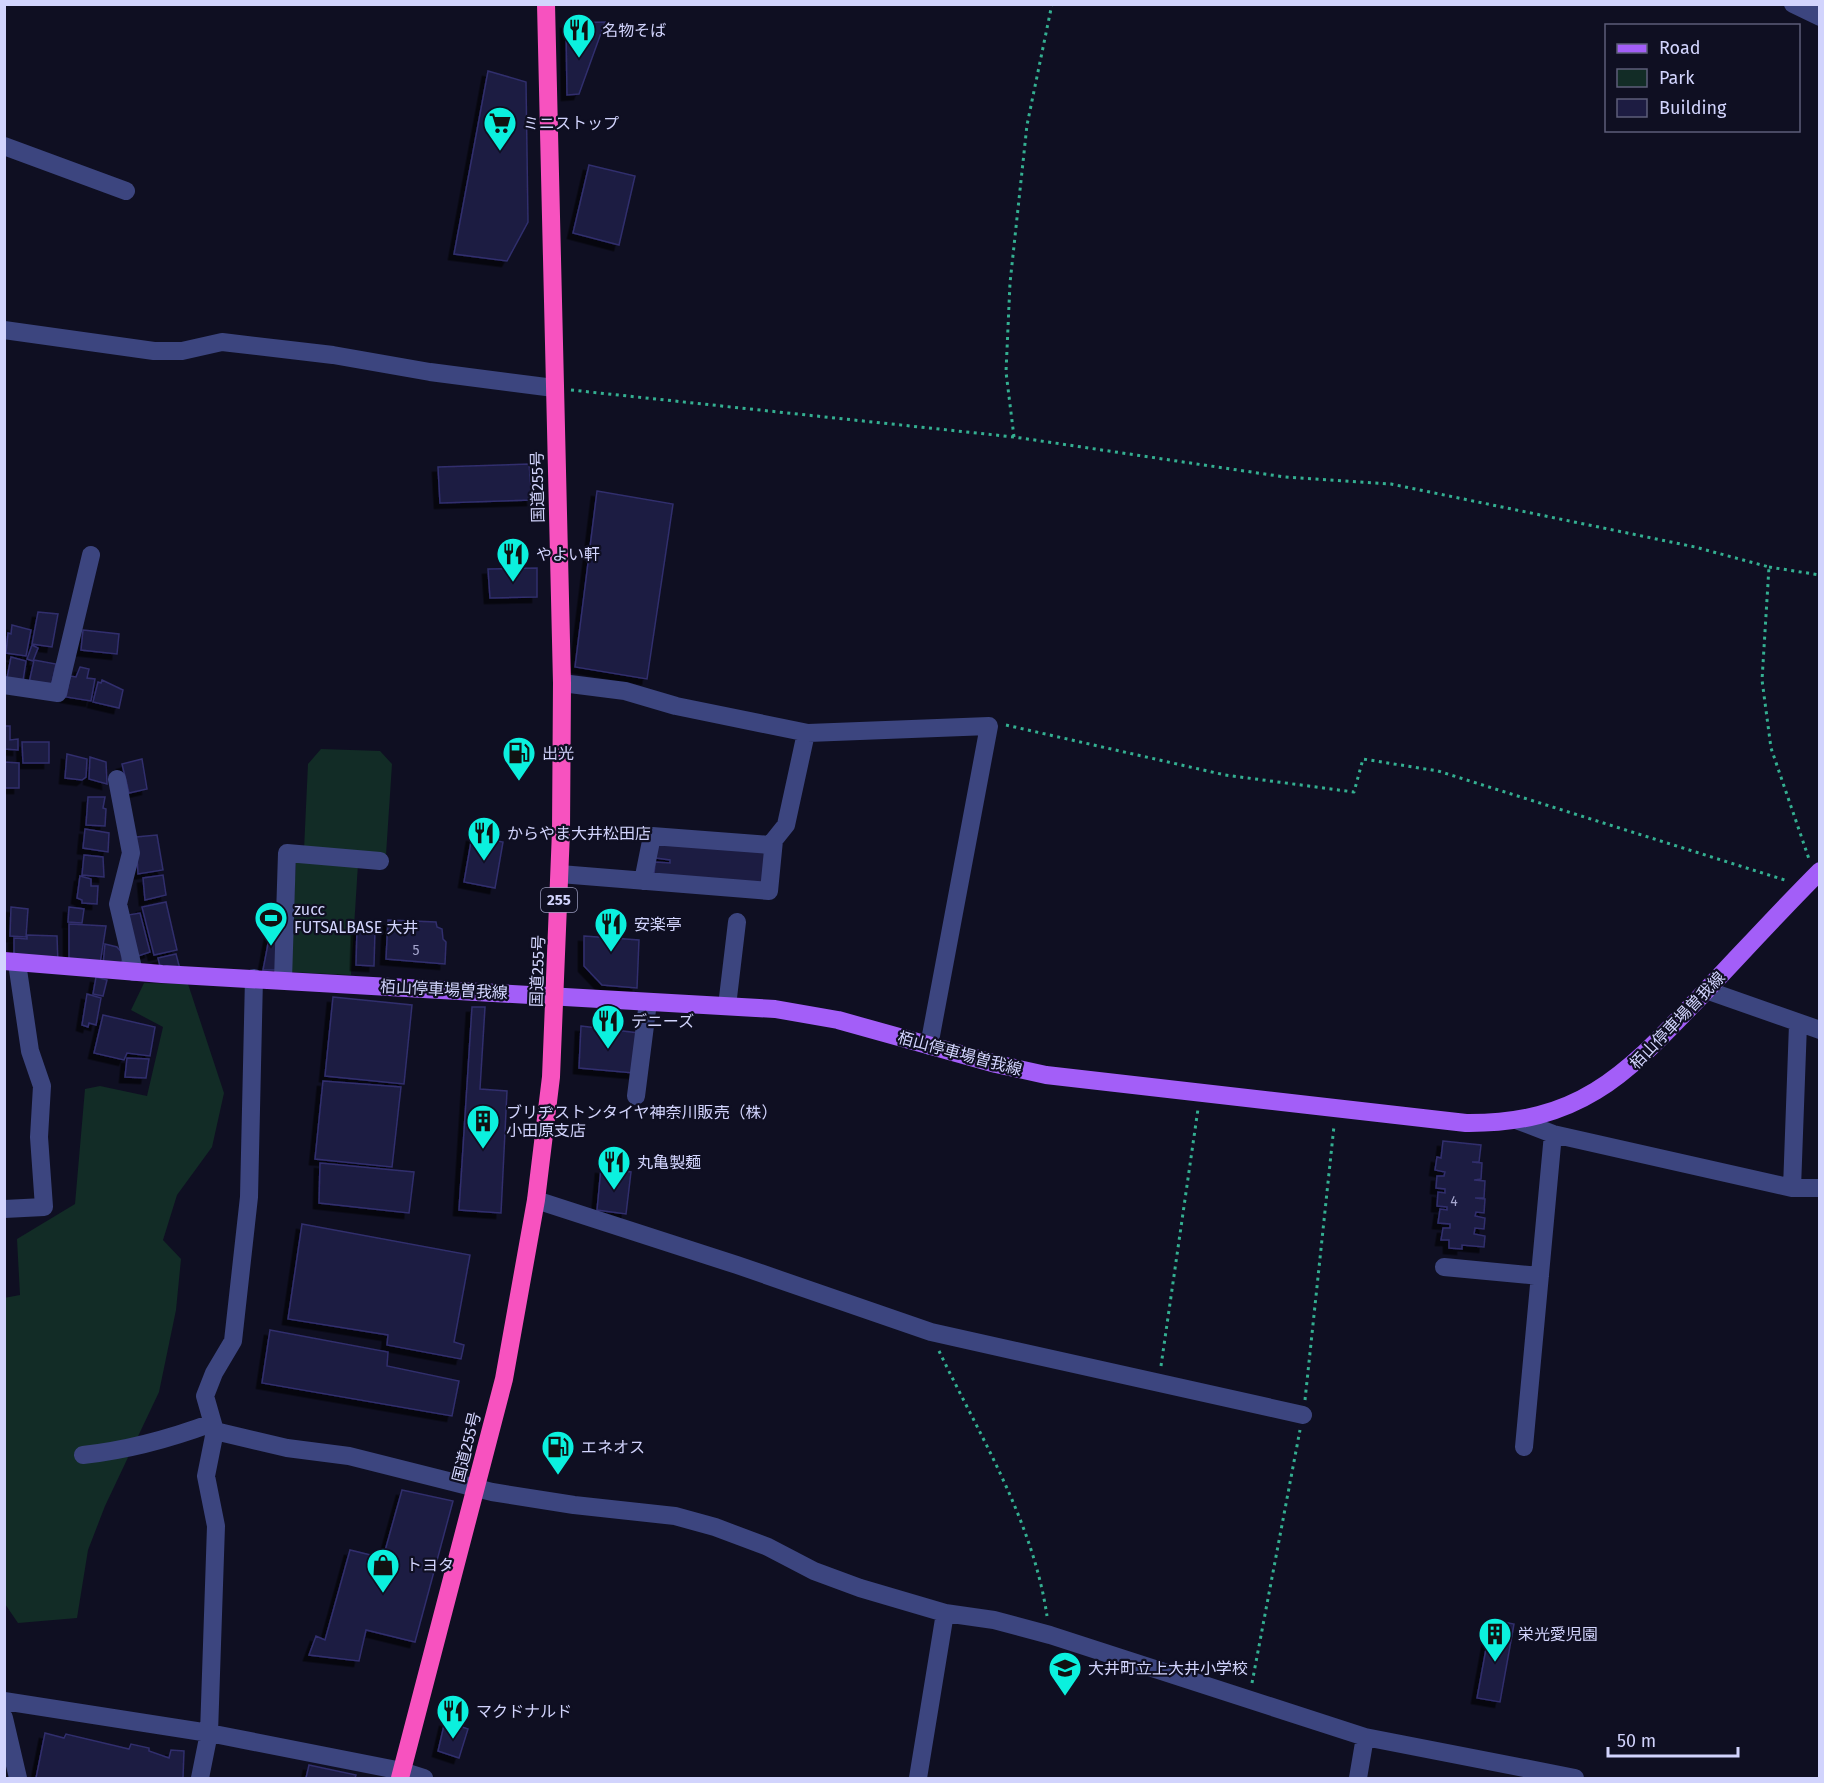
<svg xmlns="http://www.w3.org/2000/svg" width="1824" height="1783" font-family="'Fira Sans','Noto Sans JP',sans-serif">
<defs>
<filter id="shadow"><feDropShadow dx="-5.5" dy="5.5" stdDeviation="0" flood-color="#0009"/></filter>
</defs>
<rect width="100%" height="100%" fill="#0f0f22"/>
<path fill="#122c26" d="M321 749 380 751 392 764 386 855 304 850 308 764Z
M296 860 358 864 351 975 290 972Z
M144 983 188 984 224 1093 212 1147 177 1195 163 1240 181 1259 176 1310 159 1392 105 1506 88 1550 77 1618 18 1623 5 1604 4 1298 20 1295 17 1239 75 1204 85 1089 100 1086 147 1096 163 1027 131 1010Z"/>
<path fill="#1d1c42" stroke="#302f6d" stroke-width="1.5" filter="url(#shadow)" d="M605 22 579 94 567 95 566 23Z
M488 71 526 82 528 222 507 261 454 254Z
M589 165 635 176 619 245 573 233Z
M529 464 532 500 440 503 438 467Z
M597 491 673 504 647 679 575 667Z
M537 568V597L490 598 488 569Z
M38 612 58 614 52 647 32 644Z
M12 625 31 630 26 656 6 653 8 633 11 634Z
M83 630 119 634 117 654 81 650Z
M32 645 38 648 33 661 27 659Z
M11 657 26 661 23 681 7 678Z
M34 660 56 664 51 688 29 683Z
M80 667 89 669 87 678 95 679 91 701 66 697 70 676 76 677Z
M102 680 123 690 119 708 93 702 98 682 101 683Z
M4 726H10V740L18 739V750L4 749Z
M22 742H49V763H23Z
M67 754 87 759 86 777 82 780 65 778Z
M90 757 106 762 107 784 89 779Z
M142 759 147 789 129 793 122 764Z
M4 762 19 763V788H4Z
M88 797H105L103 808 106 809 105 826 86 825Z
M85 829 109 833 108 852 83 848Z
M157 835 163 870 138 874 136 837Z
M472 836 503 842 495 888 464 882Z
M655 842 765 850V886L654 876 655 862 670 863V860L656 858Z
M84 855 103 857 104 877 82 875Z
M163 875 166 895 145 900 143 878Z
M80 876 91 879V886H98L97 904 82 903V900L77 898Z
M166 902 177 950 154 955 142 907Z
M11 907 28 909 26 937 10 936Z
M69 907 84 909 82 923 68 922Z
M140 913 150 952 138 956 128 915Z
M388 920 436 922 437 927 442 929 443 939 446 942 445 964 386 959Z
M69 924 106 926 100 964 69 961Z
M271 928H280L279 970H263Z
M357 929 375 930 374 966 356 965Z
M27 935 57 936 58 964 14 960V938L27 939Z
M584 936 639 940 637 988 602 985 584 966Z
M105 944 117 947 123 954 121 969 103 965Z
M176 954 180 969 162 974 158 958Z
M96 977 107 980 103 996 93 994Z
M87 994 101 998 96 1025 89 1023 88 1027 82 1025Z
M333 997 412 1005 404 1084 325 1076Z
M472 1007H485L480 1089 507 1091 501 1213 459 1210Z
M103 1015 155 1027 150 1056 127 1053 124 1060 94 1053Z
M581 1026 639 1033 634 1073 579 1068Z
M127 1058 149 1059 146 1078 125 1077Z
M323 1081 401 1087 392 1167 315 1159Z
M1443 1141 1481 1145 1479 1162H1472L1482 1163 1481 1179 1474 1180 1485 1181 1484 1198H1475L1485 1199 1484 1213 1476 1212 1475 1216 1485 1218 1484 1229 1475 1228 1474 1234 1485 1236 1484 1247 1462 1245V1249L1449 1248V1240H1441L1443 1228H1450V1224L1438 1223 1440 1209 1447 1210V1207L1437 1206 1438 1192 1445 1193V1189L1436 1188 1437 1176H1444L1445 1172 1435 1170 1437 1157 1441 1158Z
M320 1163 414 1172 409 1213 319 1203Z
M601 1168 631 1172 626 1214 597 1210Z
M302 1224 470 1255 454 1342 464 1345 461 1359 387 1345 388 1335 288 1319Z
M270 1330 388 1352 387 1366 459 1381 452 1416 262 1383Z
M402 1490 453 1501 415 1642 366 1630 359 1661 309 1655 316 1636 325 1640 350 1550 383 1558Z
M1498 1621 1514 1624 1500 1702 1477 1698 1490 1627 1497 1628Z
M445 1721 468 1729 459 1758 438 1751Z
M45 1733 64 1738 66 1734 129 1749 131 1744 149 1748V1751L169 1758 171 1750 184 1751 183 1778H36Z
M309 1765 356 1775 355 1778H306Z"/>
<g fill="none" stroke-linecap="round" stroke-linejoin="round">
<path stroke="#34af91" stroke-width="3" stroke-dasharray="3 4.5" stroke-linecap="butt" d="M571 390 1014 437 1285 477 1391 484 1695 547 1769 567 1762 680 1771 748 1809 859
M1014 437 1006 372 1010 283 1027 125 1052 4
M1769 567 1820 575
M1006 725 1225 775 1354 792 1363 759 1438 771 1788 881
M939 1351C980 1436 1033 1521 1047 1616
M1161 1366 1198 1109
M1305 1400 1334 1126
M1252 1683 1300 1430"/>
<path stroke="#3c457f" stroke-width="18" d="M1793 4 1820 17
M4 146 126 191
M4 330 154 351H182L222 342 333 355 430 372 554 388
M562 683 625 691 676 706 808 733 989 726 929 1046
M4 685 58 693 91 555
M117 779 131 853 118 904 134 972
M560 874 769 891 774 840
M643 881 652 836 770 845 786 825 806 733
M283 980 287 853 380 861
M1706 990 1820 1030
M727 1006 737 922
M636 1096 648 1002
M1519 1121 1553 1134 1792 1188H1820
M1792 1188 1798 1024
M536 1200 737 1265 931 1332 1303 1415
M4 1209 44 1207 39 1137 42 1086 30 1051 17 963
M1444 1267 1540 1276
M215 1431 287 1448 349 1456 492 1492 574 1505 675 1516 715 1527 768 1547 814 1571 860 1588 945 1613 994 1620 1050 1635 1365 1737 1575 1778
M1524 1447 1553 1134
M83 1455C129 1450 169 1439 212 1423
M4 1701 209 1733 402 1771 424 1778
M4 1718 18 1778
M200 1778 209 1733 216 1526 206 1476 215 1431 205 1396 214 1373 233 1341 249 1197 254 978
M918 1778 945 1613
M1358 1778 1365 1737"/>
<path stroke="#a35ef8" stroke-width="18" d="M4 961 162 974 775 1009 838 1020 996 1064 1046 1075 1466 1123C1581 1124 1626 1074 1700 997 1740 955 1779 912 1820 871"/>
<path stroke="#f752bf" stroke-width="18" d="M400 1778 504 1379 536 1200 551 1077 561 831 562 683 546 4"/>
</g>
<defs>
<g id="restaurant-pin" transform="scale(1.725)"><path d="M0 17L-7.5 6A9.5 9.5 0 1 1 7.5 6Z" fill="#0bf0de" stroke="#0f0f22"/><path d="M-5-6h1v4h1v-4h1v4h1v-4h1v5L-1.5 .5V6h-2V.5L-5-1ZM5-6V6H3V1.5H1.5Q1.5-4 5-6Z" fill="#111"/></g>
<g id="supermarket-pin" transform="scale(1.725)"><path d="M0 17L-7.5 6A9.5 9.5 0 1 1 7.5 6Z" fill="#0bf0de" stroke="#0f0f22"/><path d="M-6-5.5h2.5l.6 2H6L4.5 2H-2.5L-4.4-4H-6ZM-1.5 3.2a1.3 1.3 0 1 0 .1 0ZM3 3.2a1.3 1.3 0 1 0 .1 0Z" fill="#111"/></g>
<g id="fuel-pin" transform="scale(1.725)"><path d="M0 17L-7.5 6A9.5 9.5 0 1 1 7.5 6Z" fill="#0bf0de" stroke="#0f0f22"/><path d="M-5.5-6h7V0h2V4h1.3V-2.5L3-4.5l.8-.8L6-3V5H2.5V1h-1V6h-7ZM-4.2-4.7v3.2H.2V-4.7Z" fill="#111"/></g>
<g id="stadium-pin" transform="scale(1.725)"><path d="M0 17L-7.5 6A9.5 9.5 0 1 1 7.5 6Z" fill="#0bf0de" stroke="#0f0f22"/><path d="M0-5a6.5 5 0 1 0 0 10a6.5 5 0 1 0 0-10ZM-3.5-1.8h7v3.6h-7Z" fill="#111"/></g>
<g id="building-pin" transform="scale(1.725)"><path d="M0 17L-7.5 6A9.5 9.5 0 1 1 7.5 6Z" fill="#0bf0de" stroke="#0f0f22"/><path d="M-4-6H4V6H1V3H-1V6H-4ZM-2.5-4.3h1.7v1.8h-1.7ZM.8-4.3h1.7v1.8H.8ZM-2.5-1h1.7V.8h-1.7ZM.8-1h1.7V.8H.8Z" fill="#111"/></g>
<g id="shop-pin" transform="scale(1.725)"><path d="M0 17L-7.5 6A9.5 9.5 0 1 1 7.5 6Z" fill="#0bf0de" stroke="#0f0f22"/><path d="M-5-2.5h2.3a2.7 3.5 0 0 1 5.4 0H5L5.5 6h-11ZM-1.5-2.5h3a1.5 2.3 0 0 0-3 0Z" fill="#111"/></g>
<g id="school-pin" transform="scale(1.725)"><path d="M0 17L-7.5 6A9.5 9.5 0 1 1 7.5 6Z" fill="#0bf0de" stroke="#0f0f22"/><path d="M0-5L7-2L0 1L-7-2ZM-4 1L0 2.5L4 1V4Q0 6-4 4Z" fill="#111"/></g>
</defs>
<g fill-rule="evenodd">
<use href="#restaurant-pin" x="579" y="30"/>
<use href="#supermarket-pin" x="500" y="123"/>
<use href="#restaurant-pin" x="513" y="554"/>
<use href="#fuel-pin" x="519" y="753"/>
<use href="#restaurant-pin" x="484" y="833"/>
<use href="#stadium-pin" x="271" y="918"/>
<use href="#restaurant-pin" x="611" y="924"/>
<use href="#restaurant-pin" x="608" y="1021"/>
<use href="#building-pin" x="483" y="1121"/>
<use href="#restaurant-pin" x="614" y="1162"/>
<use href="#fuel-pin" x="558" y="1447"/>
<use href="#shop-pin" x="383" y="1565"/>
<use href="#building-pin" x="1495" y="1634"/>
<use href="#school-pin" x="1065" y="1668"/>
<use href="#restaurant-pin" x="453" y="1711"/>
</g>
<g text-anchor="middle" stroke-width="4.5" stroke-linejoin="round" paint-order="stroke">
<g font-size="14" fill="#a5a6ce">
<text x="416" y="955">5</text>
<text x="1454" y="1206">4</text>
</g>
<rect fill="#0f0f22" stroke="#9899bb" stroke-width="1.5" x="541" y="888" width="36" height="24" rx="4.5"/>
<g font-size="15" font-weight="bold" fill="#d2d4fd">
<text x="559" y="905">255</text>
</g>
<g font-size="16" fill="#d2d4fd" stroke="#0f0f22" text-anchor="start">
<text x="602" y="36">名物そば</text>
<text x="523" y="129">ミニストップ</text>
<text x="536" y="560">やよい軒</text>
<text x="542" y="759">出光</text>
<text x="507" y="839">からやま大井松田店</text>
<text x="294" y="915">zucc<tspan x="294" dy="18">FUTSALBASE 大井</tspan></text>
<text x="634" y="930">安楽亭</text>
<text x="631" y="1027">デニーズ</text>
<text x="506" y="1118">ブリヂストンタイヤ神奈川販売（株）<tspan x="506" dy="18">小田原支店</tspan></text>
<text x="637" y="1168">丸亀製麺</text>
<text x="581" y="1453">エネオス</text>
<text x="406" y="1571">トヨタ</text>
<text x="1518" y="1640">栄光愛児園</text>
<text x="1088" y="1674">大井町立上大井小学校</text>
<text x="476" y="1717">マクドナルド</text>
</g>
<g font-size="16" fill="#d2d4fd" stroke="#0f0f22">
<text transform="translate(537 487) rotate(-91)" y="6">国道255号</text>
<text transform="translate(537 971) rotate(-88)" y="6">国道255号</text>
<text transform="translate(444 989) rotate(3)" y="6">栢山停車場曽我線</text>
<text transform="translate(1677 1020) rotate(-46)" y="6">栢山停車場曽我線</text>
<text transform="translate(960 1053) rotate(15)" y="6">栢山停車場曽我線</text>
<text transform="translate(466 1447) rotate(-76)" y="6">国道255号</text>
</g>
</g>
<rect width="1824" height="1783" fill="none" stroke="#d2d4fd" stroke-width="12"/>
<rect x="1605" y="24" width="195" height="108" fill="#0f0f22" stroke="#5d5e7a" stroke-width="1.5"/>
<rect x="1617" y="44" width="30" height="9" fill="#a35ef8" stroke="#5d5e7a" stroke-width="1.5"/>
<text x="1659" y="54" font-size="18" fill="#d2d4fd">Road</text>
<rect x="1617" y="69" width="30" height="18" fill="#122c26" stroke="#5d5e7a" stroke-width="1.5"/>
<text x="1659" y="84" font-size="18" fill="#d2d4fd">Park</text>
<rect x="1617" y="99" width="30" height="18" fill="#1d1c42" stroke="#5d5e7a" stroke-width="1.5"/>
<text x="1659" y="114" font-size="18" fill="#d2d4fd">Building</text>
<path d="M1608 1747v9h130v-9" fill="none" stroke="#d2d4fd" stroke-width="3"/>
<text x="1617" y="1747" font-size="18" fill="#d2d4fd" stroke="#0f0f22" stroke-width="4.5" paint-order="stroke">50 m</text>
</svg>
